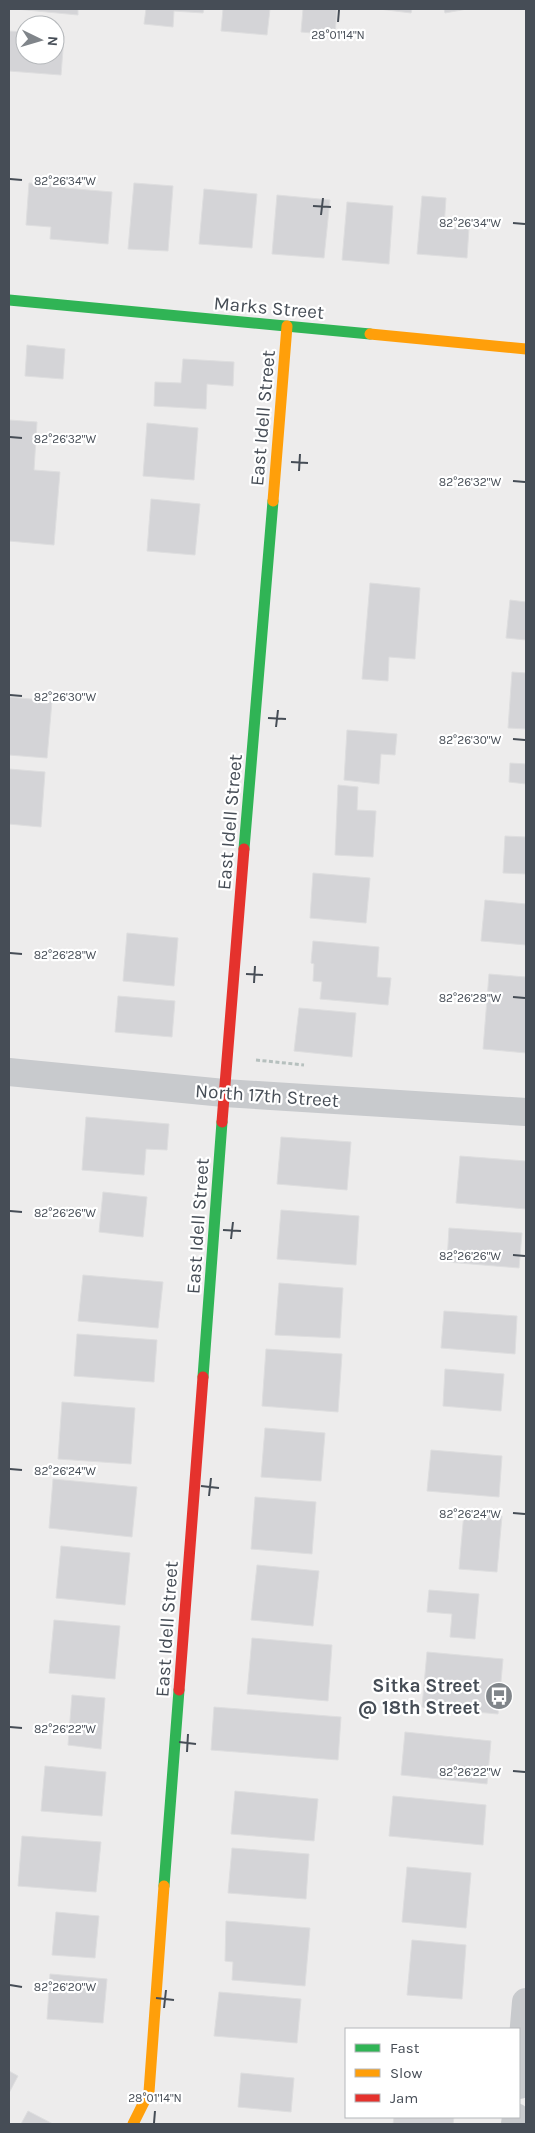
<svg xmlns="http://www.w3.org/2000/svg" width="535" height="2133" font-family="Karla,sans-serif">
<rect width="100%" height="100%" fill="#edecec"/>
<path fill="#d4d4d7" stroke="#dededf" d="M16 9H78V15Z
M146 9H204L203 13 174 11 173 27 144 24Z
M223 9H270L267 35 221 31Z
M303 9H337L335 35 301 32Z
M379 9H412L411 13Z
M444 9H467L445 13Z
M9 31 25 32V55H55V35L64 36 61 75 9 71Z
M29 183 65 185V188L112 192 108 244 50 239 51 227 26 225Z
M134 183 173 186 168 251 128 249Z
M204 189 257 194 252 248 199 244Z
M277 195 330 200 324 258 272 254Z
M422 196 446 198 444 227 469 228 467 258 417 254Z
M347 202 393 206 389 264 342 260Z
M27 345 65 349 63 379 25 376Z
M183 359 234 362 233 386 207 384 206 409 154 406 155 382 181 383Z
M9 420 37 422 34 470 60 472 54 545 9 541Z
M147 423 198 428 194 480 143 476Z
M151 499 200 504 195 555 147 551Z
M370 583 420 588 415 659 389 657 388 681 362 679Z
M510 600 526 602V640L506 638Z
M512 672 526 673V729L508 728Z
M9 697 52 701 47 758 9 755Z
M347 730 397 734 395 755 381 754 379 784 344 780Z
M510 763 526 764V784L509 782Z
M9 769 45 772 41 827 9 824Z
M338 785 358 787 357 810 376 811 373 857 335 855Z
M505 836 526 837V874L503 873Z
M313 873 370 878 366 923 310 918Z
M485 900 526 904V945L481 941Z
M127 933 178 938 174 986 123 981Z
M313 941 379 947 377 977 391 978 388 1005 320 999 322 982 313 981 314 964 311 963Z
M489 974 526 977V1053L483 1049Z
M118 996 175 1001 172 1037 115 1032Z
M299 1008 356 1013 352 1057 294 1051Z
M86 1117 169 1124 167 1150 146 1149 144 1175 82 1170Z
M281 1137 351 1142 347 1190 277 1184Z
M460 1156 526 1161V1209L456 1203Z
M103 1192 147 1197 143 1237 99 1232Z
M281 1210 359 1216 356 1265 277 1259Z
M449 1228 522 1233 519 1268 447 1262Z
M83 1275 163 1282 158 1328 78 1321Z
M279 1283 343 1288 340 1338 275 1335Z
M444 1311 517 1316 515 1354 441 1348Z
M77 1334 157 1340 154 1382 74 1376Z
M266 1349 342 1354 338 1412 262 1406Z
M445 1369 504 1374 501 1411 443 1406Z
M62 1402 135 1408 131 1464 58 1459Z
M265 1428 325 1433 321 1481 261 1477Z
M431 1450 502 1456 499 1497 427 1491Z
M53 1479 137 1487 132 1537 49 1528Z
M255 1497 316 1502 312 1554 251 1549Z
M464 1512 502 1516 497 1572 459 1569Z
M61 1546 130 1553 125 1605 56 1598Z
M257 1565 319 1571 313 1626 251 1620Z
M429 1590 479 1594 475 1639 450 1637 452 1614 427 1612Z
M54 1620 120 1626 115 1679 49 1673Z
M252 1638 332 1645 328 1701 247 1694Z
M427 1652 503 1659 498 1714 422 1707Z
M72 1695 105 1698 101 1749 68 1745Z
M214 1707 341 1717 338 1760 211 1750Z
M405 1732 491 1741 487 1784 401 1775Z
M45 1766 106 1772 102 1816 41 1811Z
M235 1791 318 1799 314 1841 231 1834Z
M393 1796 486 1805 483 1845 389 1836Z
M22 1836 101 1842 96 1892 18 1886Z
M232 1848 309 1854 306 1899 228 1893Z
M407 1867 471 1873 466 1928 402 1922Z
M56 1912 99 1916 95 1958 52 1955Z
M226 1921 310 1928 305 1986 232 1980 233 1962 225 1961Z
M412 1940 466 1945 462 1999 407 1995Z
M50 1974 107 1979 103 2023 47 2019Z
M219 1992 301 1999 297 2043 214 2036Z
M9 2071 18 2076 9 2093Z
M241 2073 294 2078 291 2112 238 2107Z
M28 2111 53 2124H21Z
M394 2117H454L453 2124H393Z"/>
<g fill="none" stroke-linecap="round" stroke-linejoin="round">
<path stroke="#b6c0be" stroke-width="3" stroke-dasharray="4 2.5" stroke-linecap="butt" d="M256 1060 304 1065"/>
<path stroke="#c8cacd" stroke-width="28" d="M9 1072 224 1093 526 1112
M519 2085 526 2002
M515 2124 516 2117"/>
<path stroke="#30b455" stroke-width="11" d="M9 300 370 334
M244 849 273 501
M203 1377 222 1122
M164 1886 179 1690"/>
<path stroke="#ff9f0a" stroke-width="11" d="M370 334 526 349
M273 501 287 326
M133 2124 149 2092 164 1886"/>
<path stroke="#e5322d" stroke-width="11" d="M222 1122 244 849
M179 1690 203 1377"/>
</g>
<path fill="none" stroke="#464d56" stroke-width="2" d="M338 22 339 10M10 179 22 180M313 206 331 207M321 215 323 198M513 223 525 224M10 437 22 438M291 462 308 463M299 471 300 454M513 481 525 482M10 695 22 696M268 718 286 719M276 727 278 710M513 739 525 740M10 953 22 954M246 974 263 975M254 983 255 966M513 997 525 998M10 1211 22 1212M223 1230 241 1231M231 1239 233 1222M513 1255 525 1256M10 1469 22 1470M201 1486 219 1488M209 1496 211 1478M513 1513 525 1514M10 1727 22 1728M179 1742 196 1744M187 1752 188 1734M513 1771 525 1772M10 1985 22 1987M156 1998 174 2000M164 2008 166 1990M154 2123 155 2111"/>
<defs>
<g id="bus-disc" transform="scale(1.4375)"><circle r="9.5" fill="#80858a" stroke="#fff"/><path d="M-5-6H5V4H4V6H2V4H-2V6H-4V4H-5ZM-3.5-4V0h7V-4ZM-3.5 1.2v1.5H-2V1.2ZM2 1.2v1.5H3.5V1.2Z" fill="#fff"/></g>
</defs>
<g fill-rule="evenodd">
<use href="#bus-disc" x="499" y="1696"/>
</g>
<g text-anchor="middle" stroke-width="4.5" stroke-linejoin="round" paint-order="stroke">
<g font-size="19" fill="#464d56" stroke="#fff">
<text transform="translate(269 307) rotate(5)" y="7">Marks Street</text>
<text transform="translate(262 418) rotate(-85)" y="7">East Idell Street</text>
<text transform="translate(229 822) rotate(-85)" y="7">East Idell Street</text>
<text transform="translate(267 1095) rotate(4)" y="7">North 17th Street</text>
<text transform="translate(197 1226) rotate(-86)" y="7">East Idell Street</text>
<text transform="translate(166 1629) rotate(-86)" y="7">East Idell Street</text>
</g>
<g font-size="19" font-weight="bold" fill="#464d56" stroke="#fff" text-anchor="end">
<text x="480" y="1692">Sitka Street<tspan x="480" dy="22">@ 18th Street</tspan></text>
</g>
</g>
<g font-size="12" text-anchor="middle" fill="#464d56" stroke="#fff" stroke-width="4.5" stroke-linejoin="round" paint-order="stroke">
<text x="338" y="39">28°01'14"N</text>
<text x="65" y="185">82°26'34"W</text>
<text x="470" y="227">82°26'34"W</text>
<text x="65" y="443">82°26'32"W</text>
<text x="470" y="486">82°26'32"W</text>
<text x="65" y="701">82°26'30"W</text>
<text x="470" y="744">82°26'30"W</text>
<text x="65" y="959">82°26'28"W</text>
<text x="470" y="1002">82°26'28"W</text>
<text x="65" y="1217">82°26'26"W</text>
<text x="470" y="1260">82°26'26"W</text>
<text x="65" y="1475">82°26'24"W</text>
<text x="470" y="1518">82°26'24"W</text>
<text x="65" y="1733">82°26'22"W</text>
<text x="470" y="1776">82°26'22"W</text>
<text x="65" y="1991">82°26'20"W</text>
<text x="155" y="2102">28°01'14"N</text>
</g>
<rect width="535" height="2133" fill="none" stroke="#464d56" stroke-width="20"/>
<rect x="345" y="2028" width="175" height="90" fill="#ffffff" stroke="#b5b8bb"/>
<rect x="355" y="2044" width="25" height="8" fill="#30b455" stroke="#b5b8bb"/>
<text x="390" y="2053" font-size="15" fill="#464d56">Fast</text>
<rect x="355" y="2069" width="25" height="8" fill="#ff9f0a" stroke="#b5b8bb"/>
<text x="390" y="2078" font-size="15" fill="#464d56">Slow</text>
<rect x="355" y="2094" width="25" height="8" fill="#e5322d" stroke="#b5b8bb"/>
<text x="390" y="2103" font-size="15" fill="#464d56">Jam</text>
<g transform="translate(40 40) rotate(95)"><circle r="24" fill="#ffffff" stroke="#b5b8bb"/>
<path d="M0-4L9 19L0 12L-9 19Z" fill="#80858a"/>
<text y="-8" font-size="14" font-weight="bold" text-anchor="middle" fill="#464d56">N</text>
</g>
</svg>
